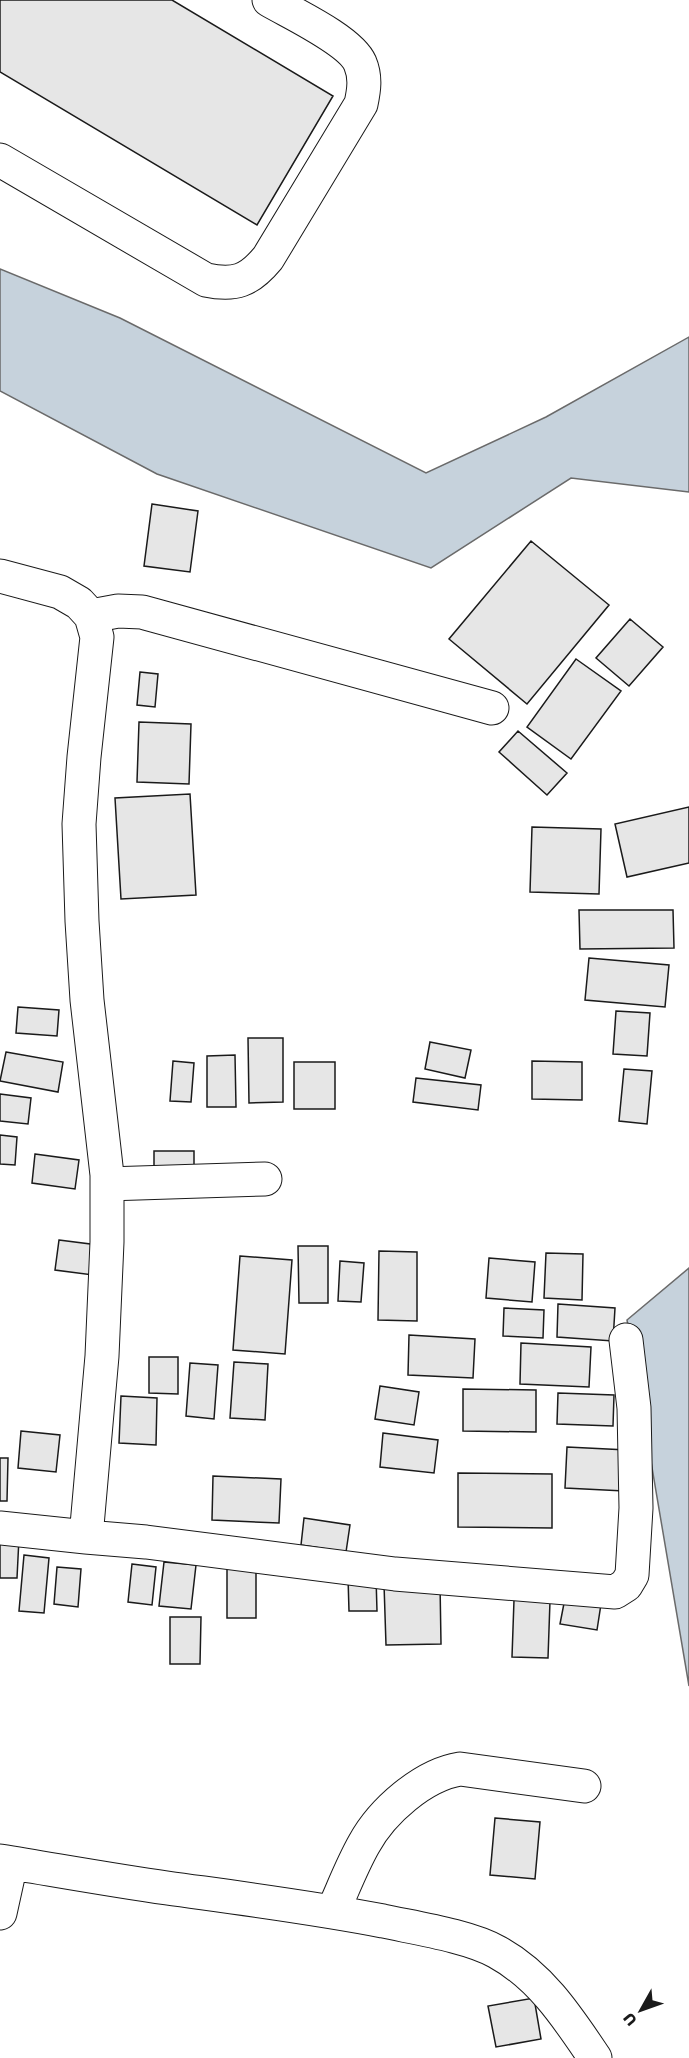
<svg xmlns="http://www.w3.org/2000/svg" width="689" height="2058" font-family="'Work Sans',sans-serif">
<rect width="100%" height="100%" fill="#fff"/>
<path fill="#c6d2dc" stroke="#6a6a6a" stroke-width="1.5" d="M0 269 120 318 426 473 546 417 689 337V492L571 478 431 568 157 474 0 391Z
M689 1268V1686L627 1320Z"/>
<path fill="#e6e6e6" stroke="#1a1a1a" stroke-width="1.5" d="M0 0H172L333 96 257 225 0 72Z
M152 504 198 511 190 572 144 566Z
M531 541 609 605 527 704 449 639Z
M630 619 663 647 629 686 596 658Z
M576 659 621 691 571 759 527 727Z
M140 672 158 674 155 707 137 705Z
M139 722 191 724 189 784 137 782Z
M518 731 567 773 547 795 499 752Z
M190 794 196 895 121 899 115 798Z
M689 807V863L627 877 615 824Z
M532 827 601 829 599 894 530 892Z
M579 910H673L674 948 580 949Z
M589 958 669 965 665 1007 585 1000Z
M18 1007 59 1010 57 1036 16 1033Z
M616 1011 650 1013 647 1056 613 1054Z
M248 1038H283V1102L249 1103Z
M430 1042 471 1050 465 1078 425 1069Z
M6 1052 63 1062 58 1092 0 1081Z
M235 1055 236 1107H207V1056Z
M173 1061 194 1063 191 1102 170 1101Z
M532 1061 582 1062V1100L532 1099Z
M294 1062H335V1109H294Z
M624 1069 652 1071 647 1124 619 1121Z
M416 1078 481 1085 478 1110 413 1102Z
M0 1094 31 1098 28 1124 0 1121Z
M0 1135 17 1137 15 1165 0 1164Z
M154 1151H194V1175L154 1174Z
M35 1154 79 1160 75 1189 32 1183Z
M59 1240 98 1245 93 1275 55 1270Z
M298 1246H328V1303H299Z
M379 1251 417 1252V1321L378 1320Z
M546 1253 583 1254 582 1300 544 1298Z
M240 1256 292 1260 285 1354 233 1350Z
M489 1258 535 1262 532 1302 486 1298Z
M340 1261 364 1263 361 1302 338 1301Z
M558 1304 615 1308 613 1341 557 1337Z
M504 1308 544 1310 543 1338 503 1336Z
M409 1335 475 1339 473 1378 408 1375Z
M521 1343 591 1347 589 1387 520 1384Z
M149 1357H178V1394L149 1393Z
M234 1362 268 1364 265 1420 230 1418Z
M190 1363 218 1365 214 1419 186 1416Z
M380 1386 419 1392 414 1425 375 1419Z
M463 1389 536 1390V1432L463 1431Z
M558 1393 614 1395 613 1426 557 1424Z
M121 1396 157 1398 156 1445 119 1443Z
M21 1431 60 1435 56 1472 18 1468Z
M383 1433 438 1440 434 1473 380 1467Z
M567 1447 627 1450 624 1491 565 1488Z
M0 1458H8L7 1501H0Z
M458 1473 552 1474V1528L458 1527Z
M213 1476 281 1479 279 1523 212 1520Z
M304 1518 350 1525 346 1552 301 1545Z
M0 1537 19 1538 17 1578H0Z
M24 1555 49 1558 44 1613 19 1611Z
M164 1562 196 1565 191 1609 159 1606Z
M132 1564 156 1567 152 1605 128 1602Z
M227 1565H256V1618H227Z
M57 1567 81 1569 78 1607 54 1604Z
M348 1577H376L377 1611H349Z
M440 1583 441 1644 386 1645 384 1584Z
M565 1598 601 1604 597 1630 560 1624Z
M514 1600 550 1601 548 1658 512 1657Z
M170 1617H201L200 1664H170Z
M495 1818 540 1822 535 1879 490 1875Z
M534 1998 541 2039 496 2047 488 2006Z"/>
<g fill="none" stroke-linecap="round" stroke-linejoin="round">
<g stroke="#1a1a1a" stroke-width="35">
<path id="minor" d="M0 160 206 280C235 286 249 281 268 258L361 104C364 90 366 77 360 63 350 40 291 13 269 0
M0 576 60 592 79 603 91 616 97 637 84 757 79 824 82 921 87 1000 107 1175V1242L102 1356 86 1537
M91 616 118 611 142 612 492 708
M107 1184 265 1179
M0 1528 86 1537 146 1542 395 1574 615 1592 626 1585 632 1575 636 1508 634 1408 626 1340
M0 1861C56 1870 111 1880 167 1888 239 1898 311 1907 383 1921 415 1928 469 1936 497 1952 541 1976 568 2018 595 2058
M333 1911C343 1889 352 1865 364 1844 382 1811 423 1775 460 1769L584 1786
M0 1913 11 1863"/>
</g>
<use href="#minor" stroke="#fff" stroke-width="33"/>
</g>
<g transform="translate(641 2010) rotate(230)" stroke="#ffffff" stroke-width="4.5" paint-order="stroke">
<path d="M0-4.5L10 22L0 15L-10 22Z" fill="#1a1a1a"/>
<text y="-9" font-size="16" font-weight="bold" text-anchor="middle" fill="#1a1a1a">U</text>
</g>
</svg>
